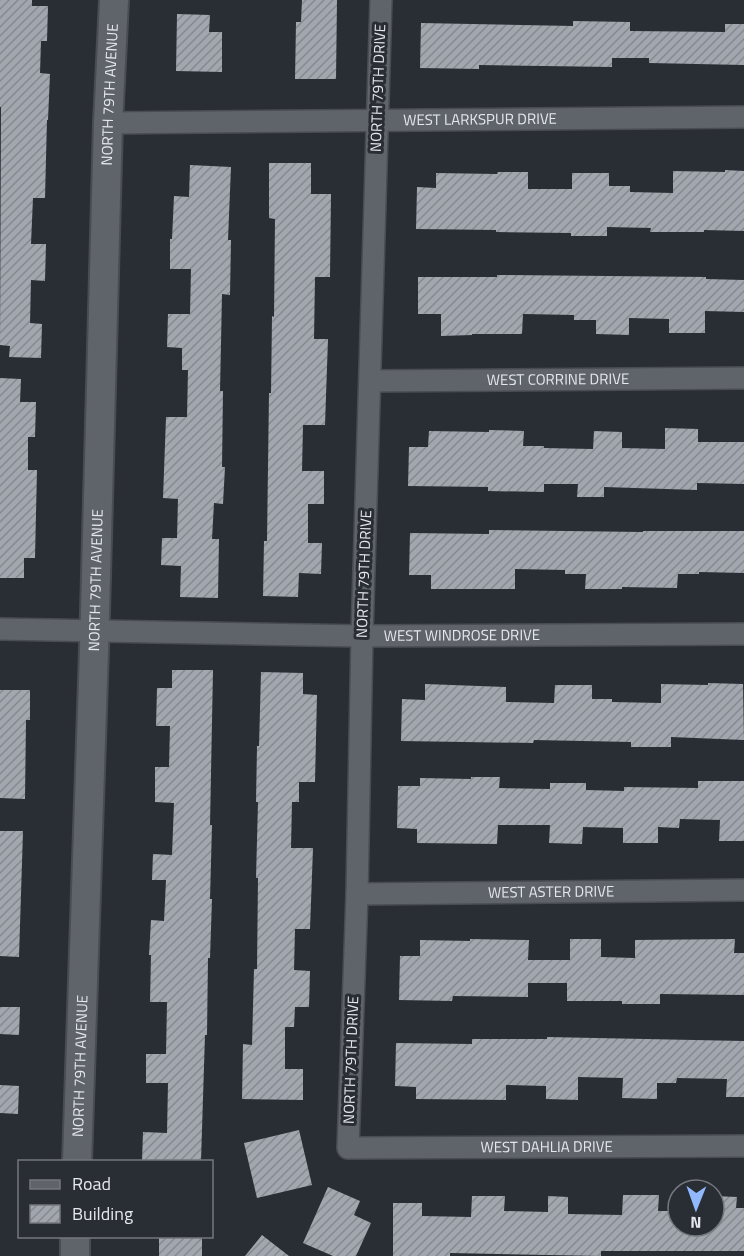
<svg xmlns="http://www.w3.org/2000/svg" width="744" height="1256" font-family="'Titillium Web',sans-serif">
<defs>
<pattern id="building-hatch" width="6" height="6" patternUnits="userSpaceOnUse" patternTransform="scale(1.5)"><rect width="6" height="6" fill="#a1a6af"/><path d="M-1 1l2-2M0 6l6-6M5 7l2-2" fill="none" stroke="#858990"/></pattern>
</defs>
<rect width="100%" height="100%" fill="#292d34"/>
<path fill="url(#building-hatch)" d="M0 0H32V6H48L47 41H41L40 73 50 74 48 120H47L45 198H33L31 244H46L45 281 31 280 30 323 42 324 41 358 9 357 10 346 0 345 1 107H0Z
M302 0H337L336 79H295L296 22H301Z
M177 14 210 15 209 32H222V72L176 71Z
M573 21 630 22V31L725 32V24H744V65L649 63V58H612V67L479 65V69L420 68 421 23 573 26Z
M269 163H311V194H331L330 277H315L314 339H328L325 425H303L302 471H324V504H308V543H322L321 574 299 573 298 597 263 596 264 541H267L269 393H271L272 316 274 317 275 219 269 218Z
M190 165 231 167 228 240H231L230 295 222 294 220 391H223L222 467H225L223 504 214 503 212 539H219L218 598 180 597 181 566 161 565 162 538H177L178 499 163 498 166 417H187L188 370H182V348L167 347 168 314H190L191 269H170V239H172L174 196 189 197Z
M725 170 744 171V231L704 230V232H650L651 228 607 227V236H571V233L496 232V230L416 229 417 187 436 188V173L497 174 498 172H528V189H572V173H609V186H630V192L673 193V171L725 172Z
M497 275 706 277V279L744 280V312L705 311V333H669V319L629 318V335L596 334V320H574V315L523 314 522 334H472V335L441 336V314H418V277H497Z
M0 378 21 379 20 402H36L35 437H28V470H37L35 558H24V578H0Z
M665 428 698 429V442H744V484L697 483V490L604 487V497H577L578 484H544V492L488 491V487L408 486 409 447H428L429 431 489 432V430L524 431 523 446H544V448L593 449 594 431 622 432V448L665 449Z
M489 530 643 532V531H744V573L699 572V574H678L677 588 622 587V589H585L586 574H565V570L515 569V589H431V575H409L410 533 489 534Z
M172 670H213L210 825H212L210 899H212L210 958H208L207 1035H205L201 1161H142L143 1132 167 1133 168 1083H146V1054H166L167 1002H150L151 955H149L151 920 164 921 166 880H152L153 854 172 855 174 803 155 802V767H169L170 726H156L157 688H172Z
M261 672 303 673V694L317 695 315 782H299V802H292L291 848H313L310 929H295L294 970 310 971 309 1007H295L294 1027H285V1069H303V1100L242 1099 243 1044 252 1045 254 969H257L258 878H256L258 802H256L257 746H259Z
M708 683 743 684 744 740 671 737V747H631V742L534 740 533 743 401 741 402 699 425 700V684L506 687V702L554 703 555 685H592V699H612V702L661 703V684L708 685Z
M0 690H30V720H26L25 799 0 798Z
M471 777H500L499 788 550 789V783H586V790L624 791V787L698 788V781H744V841H719L720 820 680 819 679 828 658 827V843H623V828L583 827 582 844 549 843 550 825H498L497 844 417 843V829L397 828 398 786H420V778L471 779Z
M0 831H23L19 957 0 956Z
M470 939 529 940 528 960H570V939H601V957L635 958V940L735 939 734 953H744V995L660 994V1004H622V1001H567V983H528V997L453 996 452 1001 399 1000 400 956H420V940L470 941Z
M0 1007H20L19 1035 0 1034Z
M547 1037 744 1041V1097H726L727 1079 677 1078 676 1083H657V1099L622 1098 623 1078 578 1077V1100L546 1099V1086L506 1085V1100L416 1099V1087L395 1086 396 1043 472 1044V1039H547Z
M0 1085 19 1086 18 1114 0 1113Z
M299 1130 312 1185 257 1198 244 1143Z
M328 1187 360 1201 354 1215 371 1223 356 1256H333L303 1243Z
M623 1195H659L658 1211H678V1226H714V1196L737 1197 736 1208H744V1251H601V1256L450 1253V1256H393V1203H422V1216L471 1217 472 1196H505L504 1211 548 1212V1196L568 1197V1214L622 1215Z
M262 1235 289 1256H245Z
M159 1236H202V1256H159Z"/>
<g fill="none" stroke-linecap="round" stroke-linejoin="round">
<g stroke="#494c51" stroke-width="24">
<g id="street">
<path id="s1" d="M381 0 362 636 357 894 348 1148 744 1146"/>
<path id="s2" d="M108 123 744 117"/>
<path id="s3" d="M370 381 744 378"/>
<path id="s4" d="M0 629 362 636 744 634"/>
<path id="s5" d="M357 894 744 890"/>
</g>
</g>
<g stroke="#494c51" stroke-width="32">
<g id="secondary">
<path id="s6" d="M77 1162 94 650 108 123 114 0"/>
<path d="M75 1256V1236"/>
</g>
</g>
<use href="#street" stroke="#5f646b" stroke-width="21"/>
<use href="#secondary" stroke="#5f646b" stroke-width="28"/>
</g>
<g text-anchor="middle" stroke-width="6" stroke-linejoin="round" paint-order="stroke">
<g font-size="15" fill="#e4e7eb" stroke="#292d34">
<text transform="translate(378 88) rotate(-88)" y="5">NORTH 79TH DRIVE</text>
<text dy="5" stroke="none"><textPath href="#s6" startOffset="1068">NORTH 79TH AVENUE</textPath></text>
<text dy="5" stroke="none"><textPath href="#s2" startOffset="372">WEST LARKSPUR DRIVE</textPath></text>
<text dy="5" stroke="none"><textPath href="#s3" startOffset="188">WEST CORRINE DRIVE</textPath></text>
<text transform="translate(364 574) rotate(-88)" y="5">NORTH 79TH DRIVE</text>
<text dy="5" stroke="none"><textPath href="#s6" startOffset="582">NORTH 79TH AVENUE</textPath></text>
<text dy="5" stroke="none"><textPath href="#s4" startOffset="462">WEST WINDROSE DRIVE</textPath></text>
<text dy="5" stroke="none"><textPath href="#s5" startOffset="194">WEST ASTER DRIVE</textPath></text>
<text transform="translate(351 1060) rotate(-88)" y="5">NORTH 79TH DRIVE</text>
<text dy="5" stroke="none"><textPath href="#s6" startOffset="96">NORTH 79TH AVENUE</textPath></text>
<text dy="5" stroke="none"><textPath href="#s1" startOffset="1347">WEST DAHLIA DRIVE</textPath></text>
</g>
</g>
<rect x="18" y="1160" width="195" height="78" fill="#292d34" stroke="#74777d" stroke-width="1.5"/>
<rect x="30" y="1180" width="30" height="9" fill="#5f646b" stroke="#74777d" stroke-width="1.5"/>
<text x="72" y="1190" font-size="18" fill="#e4e7eb">Road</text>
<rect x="30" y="1205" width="30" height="18" fill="url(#building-hatch)" stroke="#74777d" stroke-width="1.5"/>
<text x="72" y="1220" font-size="18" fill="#e4e7eb">Building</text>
<g transform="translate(696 1208) rotate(181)"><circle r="28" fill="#292d34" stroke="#74777d" stroke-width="1.5"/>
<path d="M0-4.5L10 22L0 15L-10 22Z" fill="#91b8fd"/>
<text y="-9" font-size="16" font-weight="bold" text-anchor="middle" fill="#e4e7eb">N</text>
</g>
</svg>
